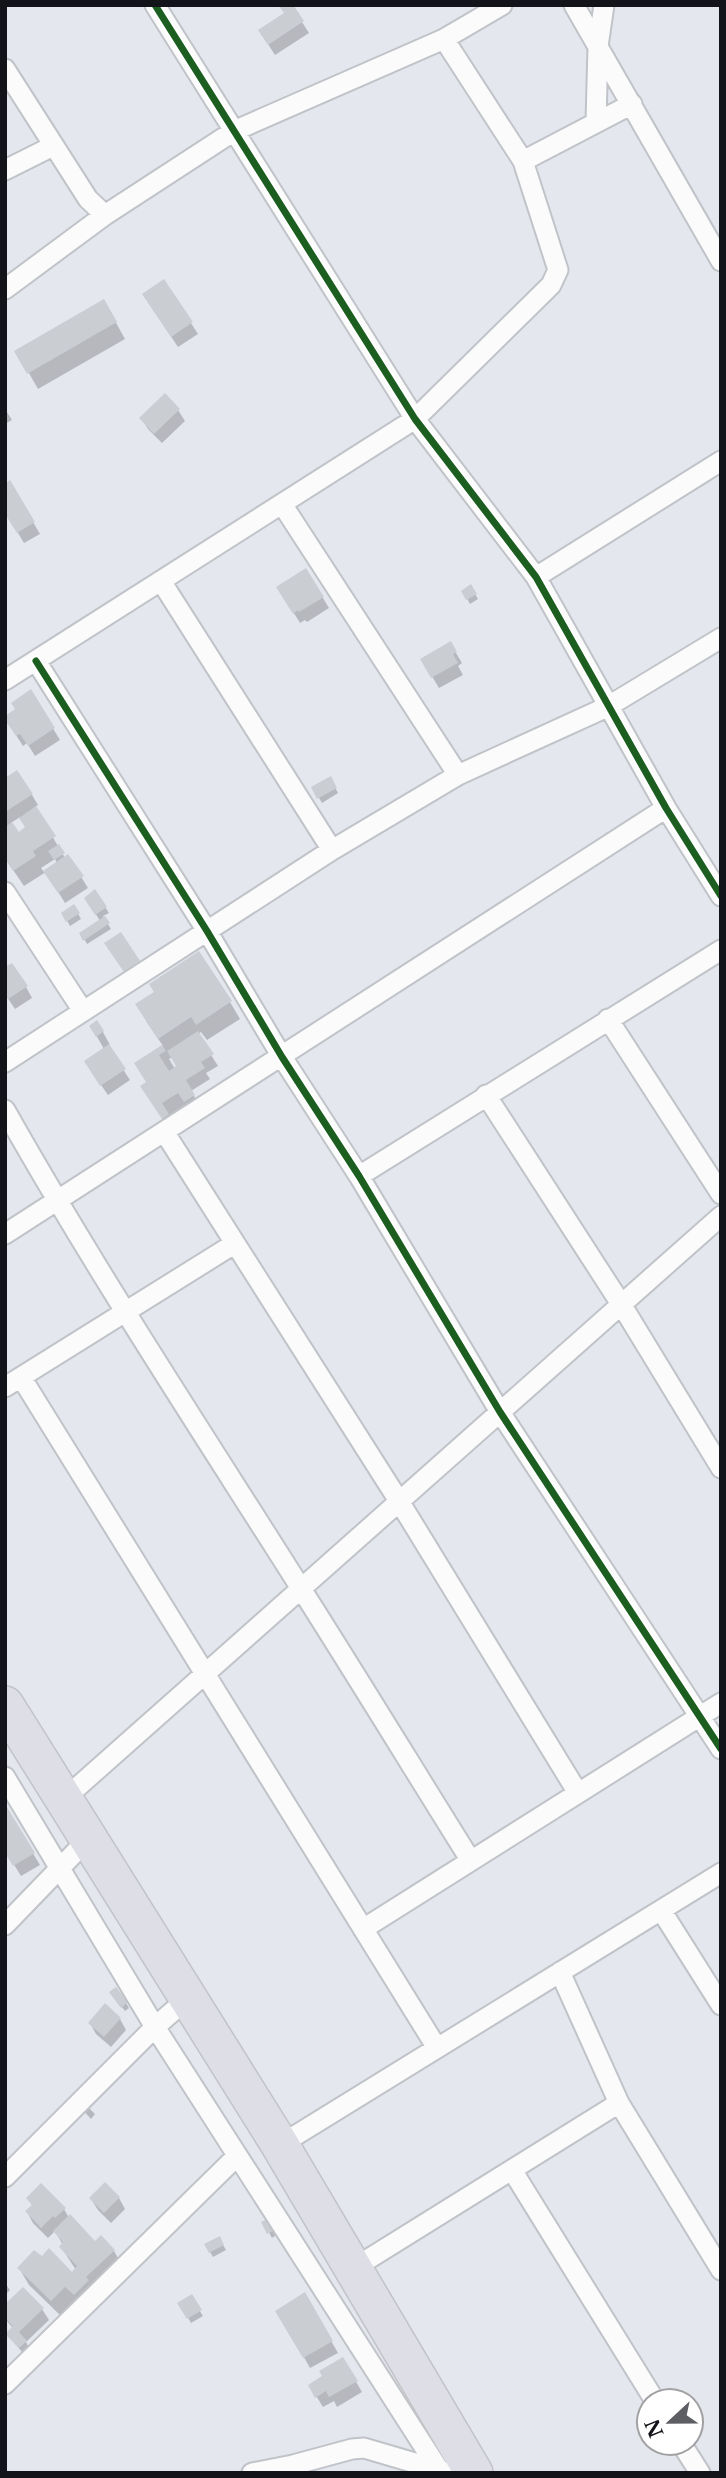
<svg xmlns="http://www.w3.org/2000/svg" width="726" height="2478" font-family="'Libre Baskerville',serif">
<rect width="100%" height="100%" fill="#e4e7ee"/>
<path fill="#0003" fill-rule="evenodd" d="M280 5H291L309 33 275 55 266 41 286 14Z
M164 281 198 334 178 347 150 305Z
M104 301 125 339 38 389 17 352Z
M5 409 12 420 5 424Z
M178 410 185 421 162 443 148 429 141 418Z
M10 483 40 534 24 543 5 511Z
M306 570 329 608 307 622 305 620 300 623 278 587Z
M471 587 478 599 470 604 463 591Z
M450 643 462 663 458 666 463 675 439 688 422 660Z
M31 692 60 740 35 756 27 743 23 746 12 729 17 710Z
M330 778 338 793 322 803 313 788Z
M5 780 32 795 38 805 35 807 65 858 68 856 88 888 65 903 46 872 24 886 5 858ZM20 817 27 828 18 834 11 823ZM55 859 57 863 44 872 41 868Z
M95 892 109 913 103 916 111 929 87 944 81 933 100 921 86 898Z
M74 906 81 919 70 926 63 913Z
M26 987 32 998 15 1009 5 994Z
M230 1002 240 1019 207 1040 201 1032 198 1034 218 1066 206 1073 210 1079 191 1091 203 1112 173 1134 152 1103 148 1083 137 1064 163 1046 146 1021ZM172 1057 178 1067 175 1069 169 1059Z
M91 1026 103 1032 110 1045 108 1046 130 1080 108 1095 92 1072 104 1049Z
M5 1807 40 1865 21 1876 5 1850Z
M114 1997 126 2003 129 2008 125 2011Z
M120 2019 126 2030 111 2047 96 2034 90 2023Z
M86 2105 95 2114 91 2119 82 2109Z
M28 2198 64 2209 69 2218 95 2244 114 2251 123 2267 84 2311 75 2302 61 2316 29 2285 19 2268 72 2274 76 2270 61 2247 63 2245 55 2231 48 2238 33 2223 27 2212 33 2207Z
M119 2198 125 2209 111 2223 98 2210 91 2199Z
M268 2220 276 2235 272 2238 264 2223Z
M219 2238 226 2250 213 2257 206 2245Z
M5 2283 10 2290 5 2295Z
M304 2294 338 2353 310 2368 278 2311Z
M191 2297 203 2316 191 2323 180 2303Z
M5 2307 42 2309 49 2320 26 2342 28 2346 22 2352 7 2334 13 2328 5 2319Z
M343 2359 362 2392 337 2407 334 2401 323 2407 310 2386Z"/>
<path fill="#cacdd2" d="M278 5 294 6 304 21 268 45 258 30 284 13Z
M164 279 193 322 171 337 142 294Z
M104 299 117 322 27 374 14 351Z
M165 393 180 409 154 434 139 418Z
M10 480 35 522 17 533 5 514V484Z
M306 568 324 597 299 612 298 610 293 614 276 587Z
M471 584 477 594 466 600 461 591Z
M451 641 457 652 453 654 458 663 431 678 420 659Z
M31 689 55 728 28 746 20 734 16 736 5 720V716L15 709 11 703Z
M17 770 33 794 5 812V778Z
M331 776 337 788 317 799 311 787Z
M36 806 56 836 33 851 36 856 13 871 5 859V827L12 822 19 832 25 827 19 818Z
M59 844 65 853 54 860 48 851Z
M68 854 84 876 58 893 43 871Z
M95 889 107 907 95 915 84 898Z
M74 904 80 913 66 922 61 913Z
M105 916 110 923 83 941 79 933Z
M121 932 140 961 124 972 104 943Z
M199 951 232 1001 196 1025 191 1017 158 1039 135 1004 154 992 149 984Z
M12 963 28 986 8 999 5 995V967Z
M97 1020 104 1031 96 1037 89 1026Z
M198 1031 214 1054 201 1062 205 1068 186 1080 195 1095 184 1102 178 1093 162 1103 169 1114 162 1119 140 1086 146 1082 134 1063 162 1045 166 1051 159 1055 169 1071 176 1066 167 1051Z
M109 1044 126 1069 100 1086 84 1061Z
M5 1804 35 1853 13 1866 5 1853Z
M116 1987 128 2002 121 2008 109 1992Z
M105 2003 121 2018 104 2037 88 2023Z
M105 2182 120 2197 104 2213 89 2198Z
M41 2183 66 2208 55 2218 53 2216 41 2228 25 2211 32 2205 26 2198Z
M70 2214 95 2241 101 2235 115 2250 86 2277 89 2280 74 2295 65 2287 51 2301 17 2268 34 2250 42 2256 49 2248 72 2272 77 2266 59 2247 63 2242 53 2231Z
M269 2218 275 2230 267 2234 261 2222Z
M220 2236 224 2245 209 2253 204 2244Z
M23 2287 44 2308 19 2332 27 2341 19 2348 5 2334 13 2326 5 2318V2304Z
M305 2292 333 2341 303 2358 275 2311Z
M192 2294 202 2310 187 2319 177 2303Z
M343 2357 358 2381 329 2397 326 2391 315 2398 308 2385 322 2376 319 2371Z"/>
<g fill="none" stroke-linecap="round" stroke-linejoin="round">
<g stroke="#c0c3c8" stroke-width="23">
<path id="street" d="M155 5 415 419 536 577 666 808 721 896
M574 5 721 261
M5 69 88 199 105 215 234 131 444 39 502 5
M596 122 598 46 604 5
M523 161 632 104
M5 170 53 146
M5 289 105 215
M282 504 458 775
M536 577 721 461
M161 581 332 850
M36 661 207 931 282 1057 359 1176 500 1412 721 1749
M5 680 415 419 551 285 558 270 523 161 444 39
M5 892 83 1011
M608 1019 721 1194
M5 1062 332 850 458 775 607 707 721 638
M486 1095 621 1304 721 1468
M5 1110C97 1273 200 1429 300 1587 358 1678 414 1770 471 1861
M165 1133 399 1501 578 1793
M359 1176 721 950
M5 1234 666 808
M21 1377 437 2048
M5 1387 234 1244
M5 1777 155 2027 439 2470 448 2473
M64 1799 721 1216
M661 1910 721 2005
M5 1925 89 1838
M363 1929 721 1703
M560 1972 619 2103 721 2270
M280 2145 721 1873
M512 2170 655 2401
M5 2177 155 2027 188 1998
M354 2268 619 2103
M5 2384 237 2156
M681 2443 700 2473
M252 2473 293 2465 352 2449 364 2448 439 2470"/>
</g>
<g stroke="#c2c3c6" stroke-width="40">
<path id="highway" d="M5 1705 280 2145 474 2473"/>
</g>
<use href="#street" stroke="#fbfbfc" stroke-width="19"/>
<use href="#highway" stroke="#dedee6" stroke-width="37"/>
<g stroke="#fff" stroke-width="11">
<path id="cycleway" d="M155 5 415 419 536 577 666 808 721 896
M36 661 207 931 282 1057 359 1176 500 1412 721 1749"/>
</g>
<use href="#cycleway" stroke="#1b5e20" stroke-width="7"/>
</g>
<rect width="726" height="2478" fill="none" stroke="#131419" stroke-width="14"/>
<g transform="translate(670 2422) rotate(248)"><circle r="33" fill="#ffffff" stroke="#a1a1a3" stroke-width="2"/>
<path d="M0-5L12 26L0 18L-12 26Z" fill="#5c5e64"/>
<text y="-10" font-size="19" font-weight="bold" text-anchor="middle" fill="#131419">N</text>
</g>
</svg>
